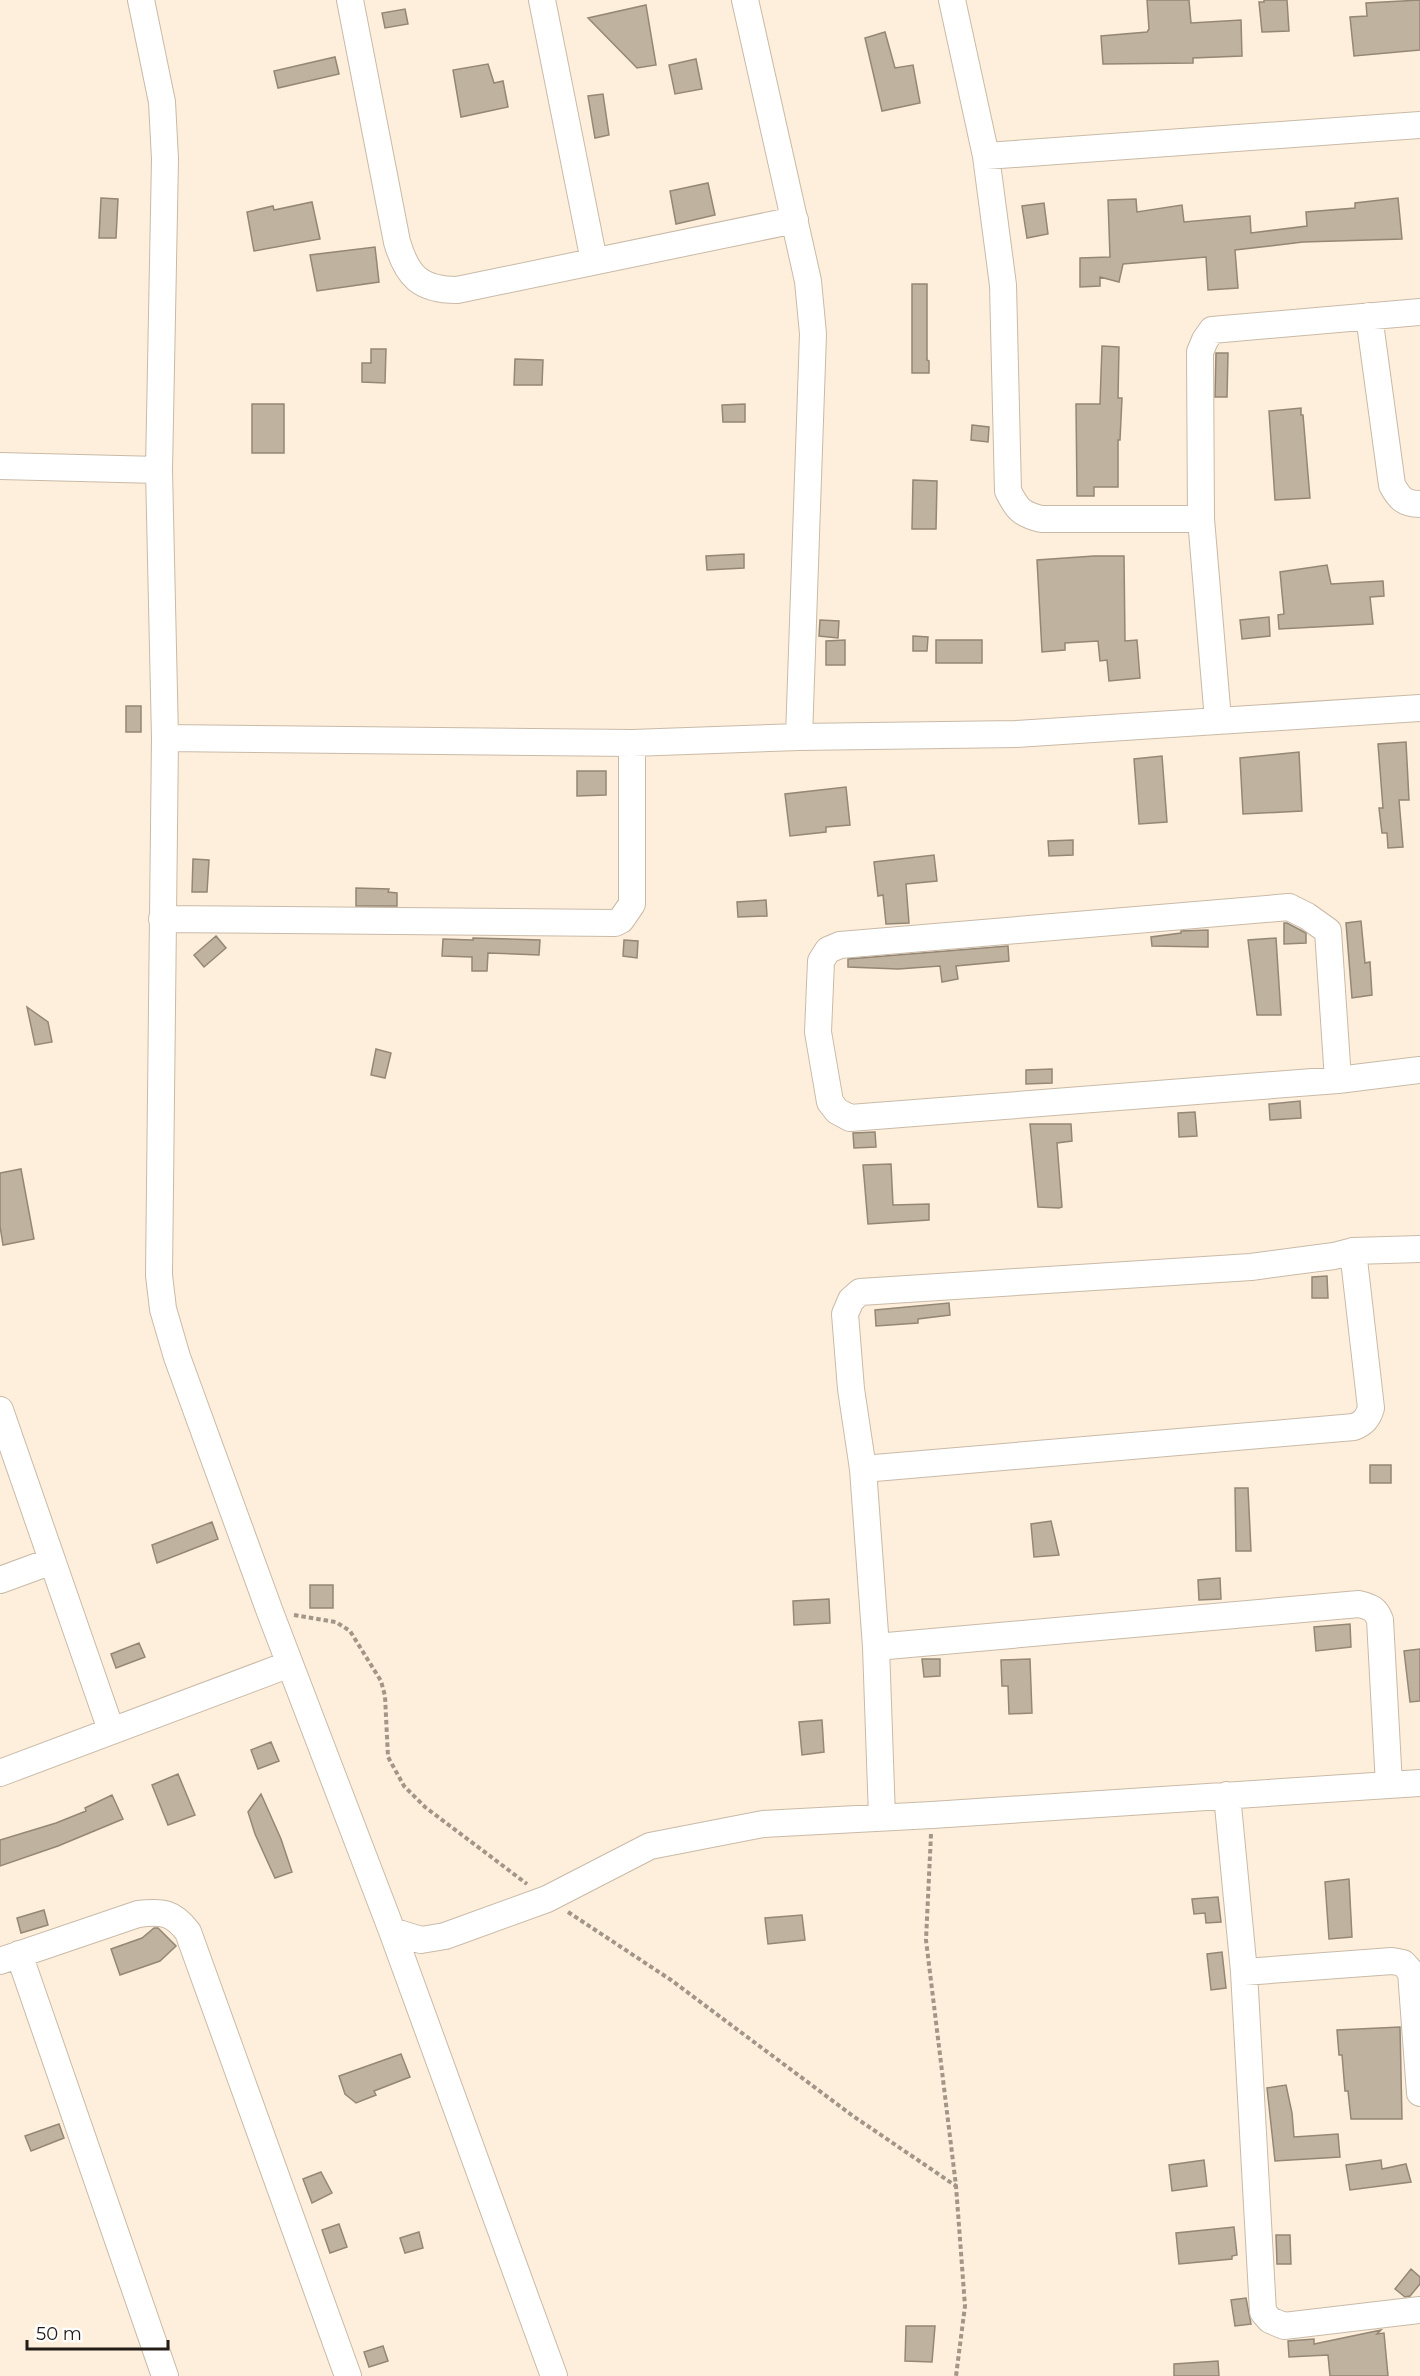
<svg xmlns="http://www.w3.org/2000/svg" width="1420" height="2376" font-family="Montserrat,sans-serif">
<rect width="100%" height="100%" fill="#feefdc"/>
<path fill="#bfb29f" stroke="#948775" stroke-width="1.5" d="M1147 0H1189L1191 23 1241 20 1242 56 1193 58V63L1103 64 1101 36 1147 32 1149 29Z
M1264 0H1287L1289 31 1262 32 1259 2H1264Z
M1420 0V50L1354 56 1350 17 1367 16 1366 3Z
M646 5 656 65 637 68 588 18Z
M405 9 408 24 385 28 382 13Z
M885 32 895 68 913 65 920 103 882 111 865 38Z
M335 57 339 74 278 88 274 71Z
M696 59 702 89 675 94 669 65Z
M488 64 494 83 503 81 508 107 461 117 453 70Z
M603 94 609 135 595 138 588 96Z
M708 183 715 215 676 224 670 191Z
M101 198 118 199 116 238H99Z
M1398 198 1402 239 1303 242 1235 250 1238 288 1208 290 1206 257 1123 264 1119 282 1100 277V286L1080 287V258L1110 257 1108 200 1136 199 1137 212 1182 205 1184 222 1250 216 1251 233 1307 226 1306 212 1355 208V203Z
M312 202 320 239 254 251 247 212 273 206 274 210Z
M1044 203 1048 234 1027 238 1022 206Z
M375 247 379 282 317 291 310 255Z
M912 284H927V360L929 361V373H912Z
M1102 346 1119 347 1118 398H1122L1120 440H1118V487H1094V496H1077L1076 404H1100Z
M371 349H386L385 383 362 382V363H371Z
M1216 353H1228L1227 397H1215Z
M515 359 543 360 542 385H514Z
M252 404H284V453H252Z
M745 404V422H723L722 405Z
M1301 408V415H1303L1310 498 1275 500 1269 411Z
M972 425 989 427 988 442 971 440Z
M913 480 937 481 936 529H912Z
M744 554V568L707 570 706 556Z
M1094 556H1124L1125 641 1137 640 1140 678 1109 681 1107 660 1100 661 1098 641 1065 643V650L1042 652 1037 560Z
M1327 565 1331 584 1383 581 1384 596 1370 597 1373 624 1279 629 1278 615 1284 614 1280 572Z
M1269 617 1270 636 1242 639 1240 620Z
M820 620 839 621 838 638 819 636Z
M913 636 928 637 927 651H913Z
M845 640V665H826V641Z
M936 640H982V663H936Z
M126 706H141V732H126Z
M1406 742 1409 800H1399L1403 847 1388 848 1387 833H1382L1379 808H1383L1378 744Z
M1299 752 1302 811 1243 814 1240 758Z
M1162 756 1167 822 1139 824 1134 759Z
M577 771H606V795L577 796Z
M846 787 850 825 826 827V832L790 836 785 794Z
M1073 840V855L1049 856 1048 841Z
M934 855 937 881 906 884 909 923 886 924 883 895 878 896 874 862Z
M193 859 209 860 207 892H192Z
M356 888 389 889 388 892 397 893V906H356Z
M766 900 767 916 738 917 737 902Z
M1361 921 1365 963 1370 962 1372 995 1352 998 1346 923Z
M1284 923H1287L1306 933V943L1284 944Z
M1208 930V947L1152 946 1151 937 1181 933V931Z
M216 936 226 948 204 967 194 955Z
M473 938 540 940 539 955 488 953 487 971H472V957L442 956 443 939 473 940Z
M1276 938 1281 1015H1257L1248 940Z
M624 940 638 941 637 958 623 956Z
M1008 946 1009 961 956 966 958 979 942 982 940 966 898 969 848 967V959Z
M27 1007 48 1022 52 1042 35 1045Z
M376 1049 391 1053 385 1078 371 1075Z
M1052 1069V1083L1026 1084V1070Z
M1300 1101 1301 1118 1270 1120 1269 1104Z
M1195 1112 1197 1136 1179 1137 1178 1113Z
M1030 1124H1071L1072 1141 1057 1143 1062 1207 1059 1208 1038 1207Z
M875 1132 876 1147 854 1148 853 1133Z
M891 1164 893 1205 929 1204V1220L868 1224 863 1165Z
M21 1169 34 1239 3 1245 0 1226V1173Z
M1327 1276 1328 1298H1312V1277Z
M949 1303 950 1315 918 1319V1323L876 1326 875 1310Z
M1370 1465H1391V1483H1370Z
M1235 1488H1248L1251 1551H1236Z
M1051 1521 1059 1555 1034 1557 1031 1524Z
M212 1522 218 1539 157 1563 152 1545Z
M1220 1578 1221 1599 1199 1600 1198 1580Z
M310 1585H333V1608H310Z
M829 1599 830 1623 794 1625 793 1601Z
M1350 1624 1351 1647 1316 1651 1314 1627Z
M139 1643 145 1657 116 1668 111 1654Z
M1420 1649V1701L1410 1702 1404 1651Z
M922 1659H940V1676L924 1677Z
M1030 1659 1032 1713 1009 1714 1008 1686H1002L1001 1660Z
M822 1720 824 1752 802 1755 799 1722Z
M271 1742 279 1761 258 1769 251 1750Z
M178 1774 195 1815 168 1825 152 1785Z
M261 1794 281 1839 292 1872 275 1878 255 1834 248 1812Z
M112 1795 123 1819 58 1846 0 1866V1840L56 1823 86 1811 85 1808Z
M1349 1879 1352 1937 1329 1939 1325 1882Z
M1218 1897 1221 1922 1206 1923 1205 1913 1194 1914 1192 1899Z
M44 1910 48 1925 21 1933 17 1918Z
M802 1915 805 1940 768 1944 765 1918Z
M154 1928H158L176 1946 160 1961 120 1975 111 1949 142 1938Z
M1222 1952 1226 1988 1211 1990 1207 1954Z
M1400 2027 1402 2119H1351L1348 2091H1345L1342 2055H1339L1337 2030Z
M401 2054 410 2077 374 2091 376 2095 356 2103 345 2094 339 2076Z
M1286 2085 1292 2113 1294 2137 1338 2134 1340 2157 1275 2161 1267 2088Z
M59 2124 64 2138 31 2151 25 2136Z
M1204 2160 1207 2186 1172 2191 1169 2165Z
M1381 2160 1382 2169 1406 2164 1411 2182 1350 2190 1346 2165Z
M321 2172 332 2193 312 2203 303 2179Z
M339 2224 347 2247 330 2253 322 2230Z
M1234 2227 1237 2255 1232 2256V2259L1179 2264 1176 2233Z
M419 2232 423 2248 405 2253 400 2238Z
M1276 2235H1290L1291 2264H1277Z
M1411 2269 1420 2277V2284L1410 2296 1405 2297 1395 2289Z
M1246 2298 1251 2324 1235 2326 1231 2300Z
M906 2326H935L932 2362 905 2361Z
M1381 2330 1377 2334 1384 2333 1388 2376H1330L1328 2355 1289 2357 1288 2341 1314 2339V2344Z
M383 2346 388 2361 369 2367 364 2352Z
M1218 2361 1219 2376H1174V2364Z"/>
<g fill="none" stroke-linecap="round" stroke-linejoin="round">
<g stroke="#c9baa8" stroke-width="28">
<path id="minor" d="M141 0 162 102 165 159 159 470 165 738 159 1275 163 1309 177 1357 270 1612 392 1931 554 2376
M350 0 397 242C407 276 420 290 457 290L795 220
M542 0 594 261
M745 0 808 281 813 334 799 737
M952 0 986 156 1003 285 1008 491C1017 509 1021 514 1041 519H1201
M986 156 1420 125
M1369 316 1392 485C1399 498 1404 504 1420 504
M0 466 159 470
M1218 720 1201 519 1200 352 1205 340 1212 330 1420 312
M165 738 632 743 799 737 1016 734 1420 708
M162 919 615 923 621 920 632 904V743
M1338 1080 1328 931 1307 916 1289 907 840 945 828 950 821 961 818 1032 830 1102 837 1111 850 1118 1338 1080 1420 1070
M0 1410 111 1730
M863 1469 1354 1427C1364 1423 1368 1418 1371 1408L1353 1251
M0 1580 52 1561
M876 1647 1359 1604C1371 1607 1376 1609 1380 1620L1389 1785
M0 1773 290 1664
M1227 1795 1244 1972 1263 2312 1270 2320 1284 2326 1420 2310
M882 1817 876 1647 863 1469 851 1389 845 1314 851 1300 860 1292 1251 1267 1334 1256 1353 1251 1420 1249
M392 1931 421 1940 445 1936 547 1899 650 1846 763 1824 932 1815 1420 1783
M19 1954 165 2376
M0 1961 138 1914C162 1911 173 1912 188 1932L348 2376
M1244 1972 1392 1961 1403 1963 1411 1972 1420 2093"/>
</g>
<path stroke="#a29689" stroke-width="4" stroke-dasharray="4.5 3" stroke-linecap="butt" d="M294 1615 336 1622 350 1631 381 1681 385 1696 388 1757 404 1786 425 1807 527 1884
M931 1834 926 1940 956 2186 965 2306 956 2376
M568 1912 671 1980 853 2116 956 2186"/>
<use href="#minor" stroke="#fff" stroke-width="26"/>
</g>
<path d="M27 2340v9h141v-9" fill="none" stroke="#231d16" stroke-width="3"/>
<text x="36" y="2340" font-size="18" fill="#231d16" stroke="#ffffff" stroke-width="4.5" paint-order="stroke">50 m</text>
</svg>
